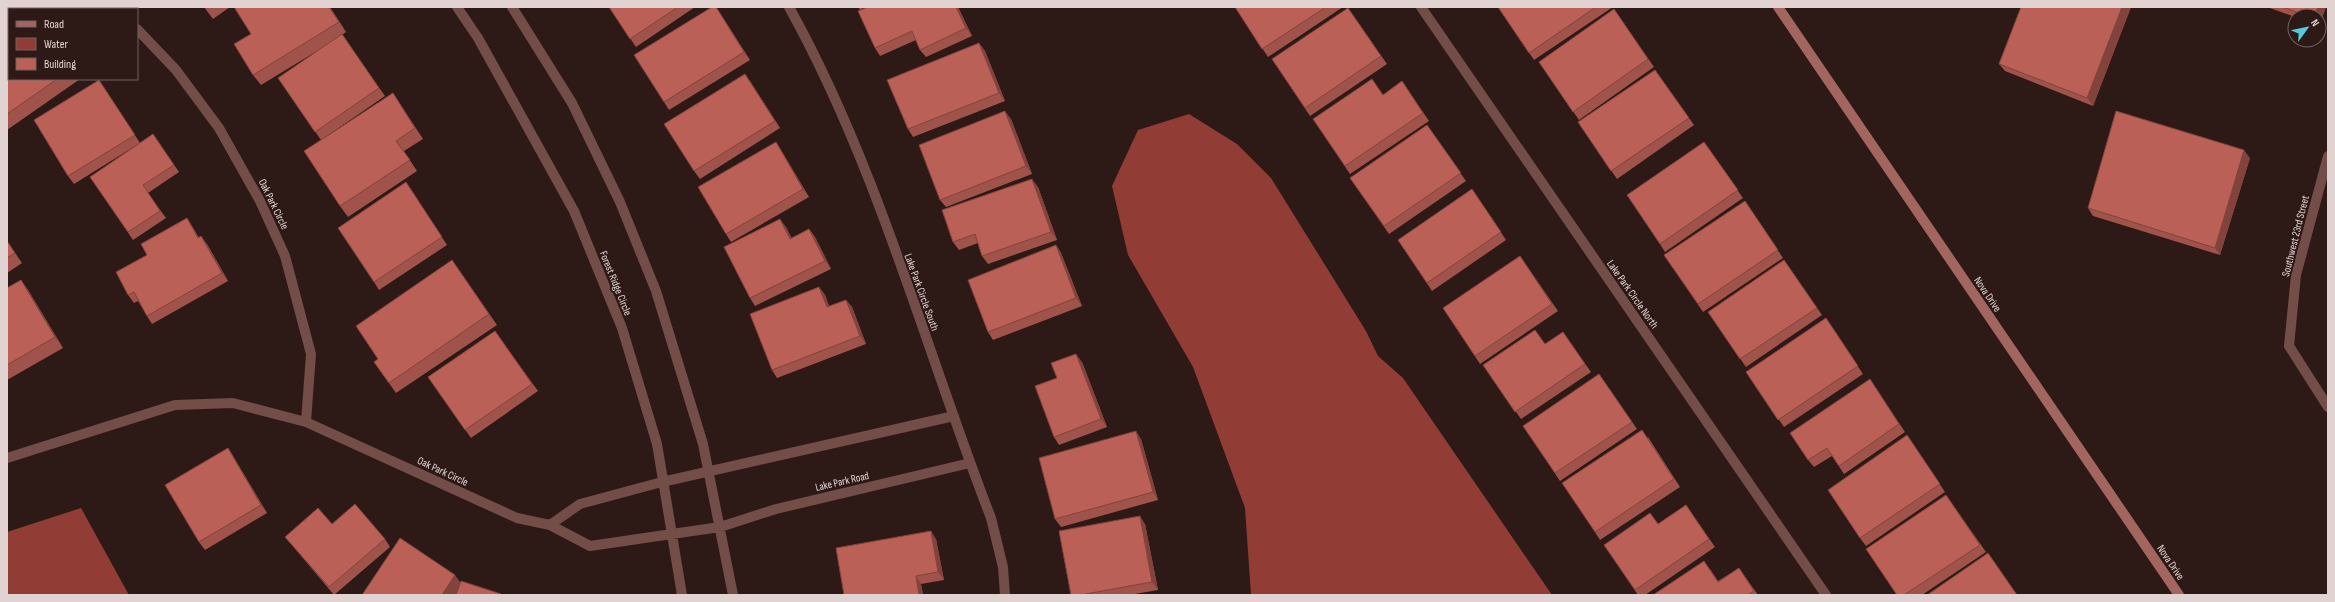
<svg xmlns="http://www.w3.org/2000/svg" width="2335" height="602" font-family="'Sofia Sans Condensed',sans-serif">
<rect width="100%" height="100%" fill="#2d1916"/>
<path fill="#913c34" d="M1189 114 1237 144 1271 178 1366 331 1378 356 1403 378 1552 595H1251L1245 508 1193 367 1128 255 1112 186 1138 130Z
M81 508 129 595H7V532Z"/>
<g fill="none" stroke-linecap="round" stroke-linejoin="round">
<path stroke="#734d48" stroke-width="10" d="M117 7 119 9
M457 7 478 38 574 211 622 328 657 444 682 595
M512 7 572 103 620 202 656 291 703 444 733 595
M789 7C878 167 925 348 991 518L1003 567 1005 595
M1421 7 1826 595
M137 29 176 70 219 128 260 201 285 256 311 354 306 422 517 518 550 525 590 546 720 527 776 509 970 463
M2328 156 2296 275 2289 346 2328 407
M7 458 175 405 233 403 306 422
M550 525 580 504 662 482 954 416"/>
<path stroke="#a2665e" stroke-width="10" d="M1778 7 2179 595"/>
</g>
<path fill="#a0534a" d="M204 7H230L213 19Z
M330 7 346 32 342 35 385 96 321 140 278 78 322 48 261 85 253 75Z
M609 7H695L636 47Z
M716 7 750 60 669 110 664 102Z
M858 7H865L860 10Z
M958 7 972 36 926 57 920 50 916 40 880 56 875 48Z
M1235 7H1343L1268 57Z
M1498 7H1613L1534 60Z
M2021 7H2131L2093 106 2005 71 1999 64Z
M2267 7H2326L2319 26V16H2295V17Z
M1348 8 1387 64 1310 116 1272 59Z
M1614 9 1654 67 1579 120 1539 62Z
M7 12 9 15V29L7 30Z
M7 43 9 79H80L7 130Z
M979 43 985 51 1005 101 913 137 908 129Z
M1655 70 1694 125 1617 179 1578 122Z
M750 81 780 128 700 179 694 171Z
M1402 81 1429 121 1350 174 1313 119 1383 95Z
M104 88 140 143 74 184 68 176Z
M393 93 423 139 404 151 417 171 348 217 340 206Z
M1011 119 1032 174 946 207 940 200Z
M1427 125 1466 181 1389 234 1350 178Z
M153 134 179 172 148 193 166 218 133 240 90 177Z
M776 142 781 150 809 197 731 242 726 234Z
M1704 142 1743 198 1665 252 1660 244Z
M2250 158 2220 255 2093 216 2088 208Z
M1038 187 1057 240 988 264 982 256 978 243 959 250 953 242Z
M1472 189 1506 240 1432 291 1398 240Z
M411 190 447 245 379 290 374 282Z
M1745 201 1783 258 1703 312 1664 255Z
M187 218 192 226 199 238 207 244 228 281 152 324 147 316 138 301 134 303 128 295 147 255Z
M786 227 791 238 809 229 815 237 831 269 755 306 750 298Z
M7 241 22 263 7 273Z
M1056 245 1061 253 1082 306 993 340 988 332Z
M1520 256 1558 311 1480 364 1443 308Z
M452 260 497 325 396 393 374 362 378 359Z
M1784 260 1822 315 1746 367 1708 312Z
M21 280 28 290 63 348 7 380V288Z
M819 287 825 295 829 306 846 300 852 307 866 344 777 378 772 370Z
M1826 318 1863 374 1784 427 1746 372Z
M495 331 538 391 471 438 428 377Z
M1563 332 1591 372 1521 419 1483 365 1545 344Z
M1082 362 1107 427 1059 445 1054 437 1057 378Z
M1599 374 1637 429 1560 481 1523 426Z
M1870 379 1905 432 1844 474 1832 456 1814 467 1808 460Z
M1907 435 1945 492 1866 546 1860 538Z
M1648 437 1680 487 1600 540 1595 532Z
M1141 439 1158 500 1061 527 1055 519Z
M228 448 233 456 267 513 205 550 199 542Z
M1946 495 1986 552 1922 595H1897Z
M1686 505 1715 547 1645 595H1638L1604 545 1658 524Z
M332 524 385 539 390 547 334 595 291 544 285 537Z
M1145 524 1158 590 1129 595H1071Z
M936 539 944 580 921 584 923 595H844Z
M1739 568 1758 595H1653L1710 569 1718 581Z"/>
<path fill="#82433c" d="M329 7H330L346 32 339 22Z
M716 7 720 13 750 60 744 52Z
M956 7H958L972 36 966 28Z
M2122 7H2131L2093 106 2087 98Z
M2318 7H2326L2319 26V16H2314Z
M979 43 985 51 1005 101 999 93Z
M745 74 750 81 780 128 775 121Z
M393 93 400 104 423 139 415 128Z
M1005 111 1011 119 1032 174 1026 166Z
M776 142 781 150 809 197 803 189Z
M2244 150 2250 158 2220 255 2215 248Z
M1032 179 1038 187 1057 240 1051 232Z
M187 218 192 226 204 246 198 238Z
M780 219 786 227 796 246 790 239Z
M809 229 815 237 831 269 825 261Z
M201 236 207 244 228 281 222 273Z
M1056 245 1061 253 1082 306 1076 298Z
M21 280 28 290 63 348 55 337Z
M819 287 825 295 832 314 827 307Z
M846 300 852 307 866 344 860 336Z
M1076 354 1082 362 1107 427 1101 419Z
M1136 431 1141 439 1158 500 1153 492Z
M228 448 233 456 267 513 261 505Z
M1140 516 1145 524 1158 590 1152 582Z
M931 531 936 539 944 580 938 572Z
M455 575 463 586 456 595H442Z
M916 576 921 584 923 595H919Z"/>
<path fill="#ba6056" stroke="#82433c" d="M234 7H329L339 22 253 75 234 44 251 34Z
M609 7H678L630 39Z
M712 7H716L744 52 664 102 634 55Z
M868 7H956L966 28 920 50 912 31 875 48 858 11Z
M1235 7H1326L1262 49Z
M1498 7H1596L1529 53Z
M2021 7H2122L2087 98 1999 64Z
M2283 7H2318L2314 16H2307Z
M1348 8 1381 56 1305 108 1272 59Z
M1614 9 1648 59 1573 112 1539 62Z
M7 12 9 15V17L7 18Z
M342 34 379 88 315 132 278 78Z
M9 41V79H57L7 114V43Z
M979 43 999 93 908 129 887 80Z
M1655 70 1689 118 1611 171 1578 122Z
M745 74 775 121 694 171 664 124Z
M1372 79 1383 95 1402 81 1423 113 1345 166 1313 119Z
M99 80 135 135 68 176 34 120Z
M393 93 415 128 396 141 410 160 340 206 304 151Z
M1005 111 1026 166 940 200 919 145Z
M2116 111 2244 150 2215 248 2088 208Z
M1427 125 1461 173 1384 226 1350 178Z
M153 134 174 165 143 185 160 211 128 232 90 177Z
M776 142 803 189 726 234 698 187Z
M1704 142 1738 190 1660 244 1627 195Z
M1032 179 1051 232 982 256 975 234 953 242 942 210Z
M406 182 442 237 374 282 338 228Z
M1472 189 1501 232 1427 283 1398 240Z
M1745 201 1778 250 1698 304 1664 255Z
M187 218 198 238 201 236 222 273 147 316 134 292 128 295 116 272 147 255 141 244Z
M780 219 790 239 809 229 825 261 750 298 724 247Z
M7 241 15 253 7 258Z
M1056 245 1076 298 988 332 968 280Z
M1520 256 1552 304 1475 356 1443 308Z
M452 260 489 314 389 383 374 362 378 359 356 326Z
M1784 260 1817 308 1740 359 1708 312Z
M21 280 55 337 7 365V288Z
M819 287 827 307 846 300 860 336 772 370 750 314Z
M1826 318 1858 366 1778 420 1746 372Z
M1535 330 1545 344 1563 332 1585 364 1515 412 1483 365Z
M495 331 532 384 465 430 428 377Z
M1076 354 1101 419 1054 437 1035 386 1057 378 1051 363Z
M1599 374 1632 422 1555 473 1523 426Z
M1870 379 1899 424 1839 466 1827 448 1808 460 1790 433Z
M1642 430 1674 479 1595 532 1562 483Z
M1136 431 1153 492 1055 519 1039 458Z
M1907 435 1940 484 1860 538 1828 490Z
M228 448 261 505 199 542 165 485Z
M1946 495 1980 545 1904 595H1897L1866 549Z
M355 504 385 539 329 587 285 537 318 508 332 524Z
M1686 505 1709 539 1635 590 1604 545 1650 513 1658 524Z
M1140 516 1152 582 1080 595H1071L1059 531Z
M931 531 938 572 916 576 919 595H844L836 548Z
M400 538 455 575 442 595H362Z
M1988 553 2017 595H1927Z
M1704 561 1718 582 1739 568 1754 591 1748 595H1653Z
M461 581 501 594 500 595H456Z"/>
<g text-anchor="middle" stroke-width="4" stroke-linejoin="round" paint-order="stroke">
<g font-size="11" fill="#e1d3d1" stroke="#2d1916">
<text transform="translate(274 204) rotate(64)" y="4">Oak Park Circle</text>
<text transform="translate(2295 236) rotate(-76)" y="4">Southwest 23rd Street</text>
<text transform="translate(616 283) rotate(68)" y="4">Forest Ridge Circle</text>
<text transform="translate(922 292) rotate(70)" y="4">Lake Park Circle South</text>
<text transform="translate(1633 294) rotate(55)" y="4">Lake Park Circle North</text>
<text transform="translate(1988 294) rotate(56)" y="4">Nova Drive</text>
<text transform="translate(443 471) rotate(25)" y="4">Oak Park Circle</text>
<text transform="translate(842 481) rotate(-13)" y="4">Lake Park Road</text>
<text transform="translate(2171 562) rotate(56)" y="4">Nova Drive</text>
</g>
</g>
<rect width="2335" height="602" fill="none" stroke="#e1d3d1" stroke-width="16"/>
<rect x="8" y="8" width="130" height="72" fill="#2d1916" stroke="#756361"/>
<rect x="16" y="21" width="20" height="6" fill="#a2665e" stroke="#756361"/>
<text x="44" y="28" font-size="12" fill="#e1d3d1">Road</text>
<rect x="16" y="38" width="20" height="12" fill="#913c34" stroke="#756361"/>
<text x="44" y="48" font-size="12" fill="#e1d3d1">Water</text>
<rect x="16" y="58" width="20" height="12" fill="#ba6056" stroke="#756361"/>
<text x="44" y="68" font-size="12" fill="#e1d3d1">Building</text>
<g transform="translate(2307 28) rotate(57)"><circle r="19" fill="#2d1916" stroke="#756361"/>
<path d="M0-3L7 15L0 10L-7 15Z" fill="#53cbdb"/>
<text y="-6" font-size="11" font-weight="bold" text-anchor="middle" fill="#e1d3d1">N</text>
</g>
</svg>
